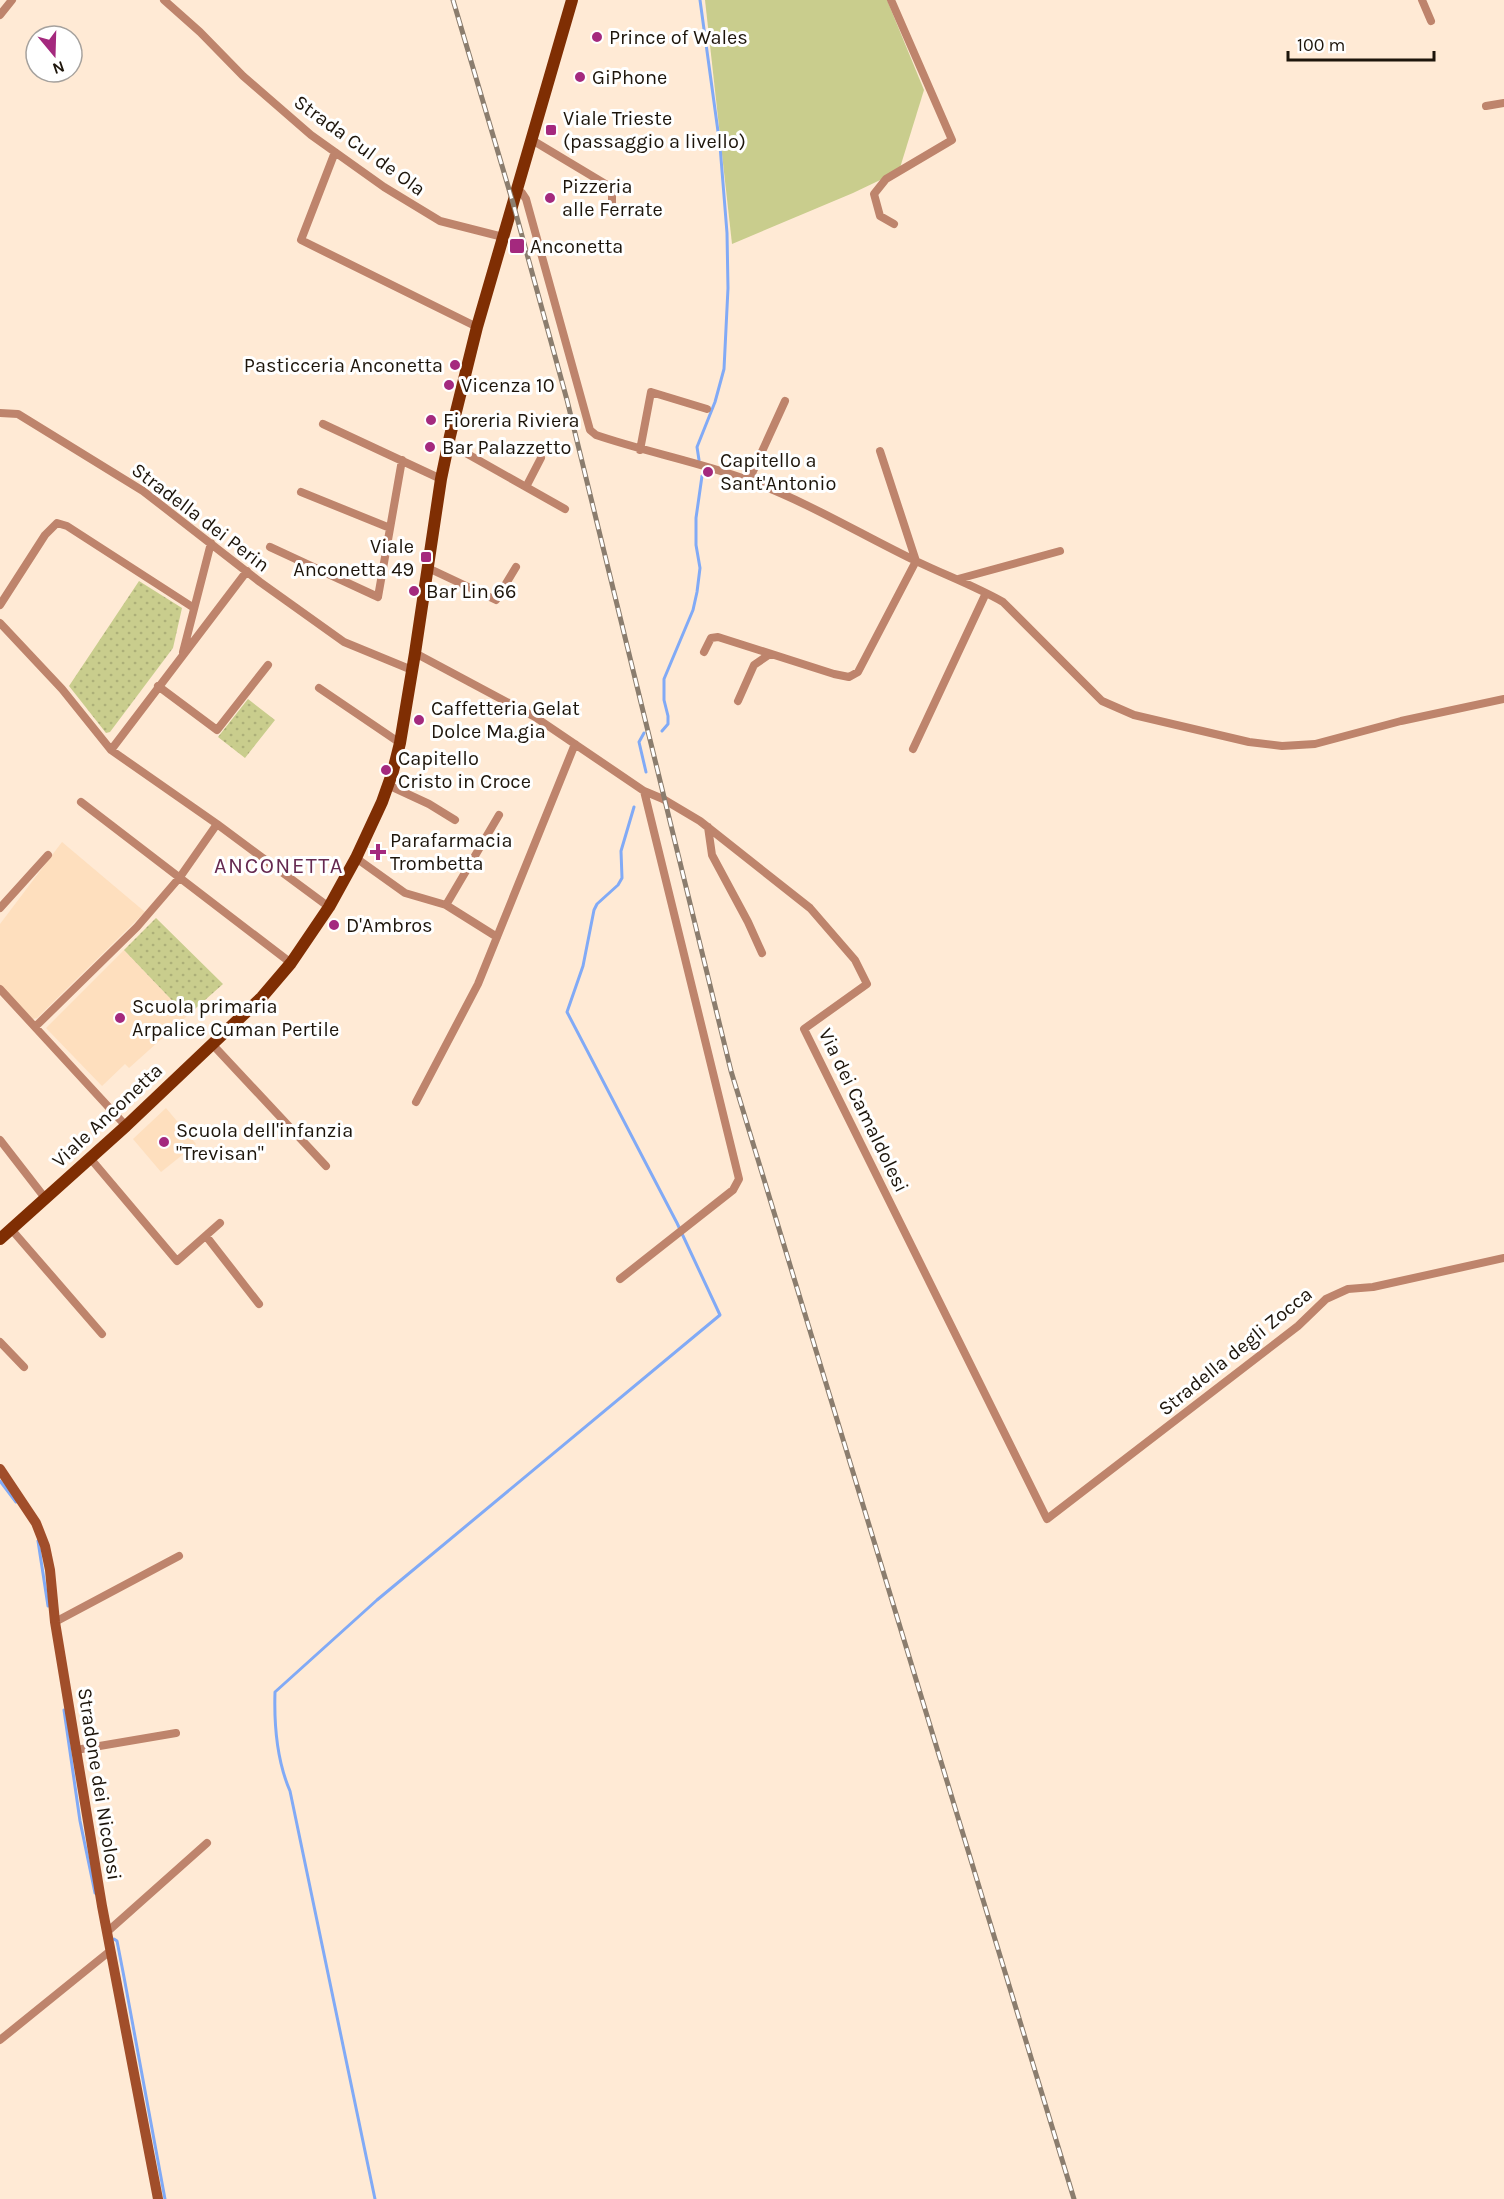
<svg xmlns="http://www.w3.org/2000/svg" width="1504" height="2199" font-family="Karla,sans-serif">
<defs>
<pattern id="park-dots" width="8" height="8" patternUnits="userSpaceOnUse" patternTransform="scale(1.5)"><rect width="8" height="8" fill="#c9cd8d"/><path d="M2 2h.1M6 6h.1" fill="none" stroke="#acaf78" stroke-width="1.8" stroke-linecap="round"/></pattern>
</defs>
<rect width="100%" height="100%" fill="#ffead5"/>
<path fill="#fedfbe" d="M62 842 145 912 37 1018 33 1019 0 986V924Z
M124 950 187 1016 129 1068 125 1064 102 1086 46 1028Z
M166 1108 196 1144 161 1172 133 1139Z"/>
<path fill="url(#park-dots)" d="M139 581 182 608 173 648 110 732 106 733 69 686Z
M248 699 275 720 245 758 218 737Z
M156 918 223 984 187 1016 124 950Z"/>
<path fill="#c9cd8d" d="M705 0H887L924 90 899 171 853 193 732 244Z"/>
<g fill="none" stroke-linecap="round" stroke-linejoin="round">
<path stroke="#81aaf6" stroke-width="3" d="M699 460 697 447 715 402 724 369 728 288 727 233 720 146 700 0
M662 731 668 724V716L664 700V679L693 610 697 592 700 568 696 545V518L702 476
M644 733 639 742 646 772
M0 1481 16 1502
M38 1541 48 1606
M64 1710 80 1821 95 1893
M114 1939 117 1941 124 1977 165 2199
M375 2199 290 1791C277 1761 274 1724 275 1692L377 1600 720 1315 677 1223 567 1012 583 966 594 910 597 904 618 885 622 878 621 851 634 807"/>
<path stroke="#be846c" stroke-width="8" d="M164 0 200 32 243 76 311 135 384 187 440 221 503 237
M891 0 952 140 886 179 874 194 880 216 894 224
M1422 0 1431 21
M0 15 12 0
M1486 106 1504 103
M532 140 612 188V204
M335 152 301 240 477 327
M517 190 522 193 526 199 590 430 596 435C646 452 699 462 748 480 808 502 860 534 916 561 945 575 975 586 1003 602L1102 701 1134 715 1249 742 1282 746 1315 744 1401 721 1504 699
M0 413 18 414 143 491 260 582 344 642 412 670
M323 424 441 479
M448 443 565 509
M640 450 651 392 707 409
M749 480 785 401
M526 487 541 458
M301 492 390 528
M270 547 378 597 402 460
M428 568 496 600 516 567
M958 579 1060 551
M0 605 45 535 57 523 67 526 194 608
M0 623 62 689 111 750 217 824 329 907
M183 652 211 543
M704 652 711 638 718 637 834 674 849 677 858 672 916 561 880 451
M415 653 535 717 644 791 663 799 700 821 810 908 855 960 867 984 804 1029 1047 1519 1298 1326 1326 1299 1348 1289 1373 1287 1504 1258
M158 686 217 730 268 665
M319 688 400 743
M738 701 754 665 770 654
M913 749 986 593
M111 750 247 571
M388 785 429 804 455 820
M81 802 291 963
M708 827 712 855 748 922 762 953
M356 858 405 893 446 905 499 815
M446 905 497 937
M0 908 48 855
M0 989 126 1126
M35 1027 137 927 180 877 217 824
M212 1044 326 1166
M416 1102 478 984 575 744
M0 1140 45 1198
M90 1158 177 1261 220 1223
M11 1229 102 1334
M206 1236 259 1304
M620 1279 733 1190 739 1179 644 791
M0 1342 24 1367
M55 1622 179 1556
M76 1750 176 1733
M107 1932 207 1843
M0 2040 110 1951"/>
<path stroke="#a14e2a" stroke-width="10" d="M0 1469 36 1523 45 1546 50 1570 55 1622 102 1906 158 2199"/>
<path stroke="#7f2e03" stroke-width="12" d="M0 1239 126 1126 262 997 291 963 329 907 356 858 382 802 393 771 400 743 415 653 441 479 450 436 477 327 572 0"/>
<g stroke="#8b7d6e" stroke-width="5">
<path id="rail" d="M453 0 513 203 567 400 731 1071 1074 2199"/>
</g>
<use href="#rail" stroke="#fff" stroke-width="3" stroke-dasharray="9" stroke-linecap="butt"/>
</g>
<g fill="#a4297e" stroke="#fff" stroke-width="2">
<circle cx="597" cy="37" r="6"/>
<circle cx="580" cy="77" r="6"/>
<rect x="545" y="124" width="12" height="12" rx="3"/>
<circle cx="550" cy="198" r="6"/>
<rect x="509" y="238" width="16" height="16" rx="3"/>
<circle cx="455" cy="365" r="6"/>
<circle cx="449" cy="385" r="6"/>
<circle cx="431" cy="420" r="6"/>
<circle cx="430" cy="447" r="6"/>
<circle cx="708" cy="472" r="6"/>
<rect x="420" y="551" width="12" height="12" rx="3"/>
<circle cx="414" cy="591" r="6"/>
<circle cx="419" cy="720" r="6"/>
<circle cx="386" cy="770" r="6"/>
<path d="M375 843h6v6h6v6h-6v6h-6v-6h-6v-6h6z"/>
<circle cx="334" cy="925" r="6"/>
<circle cx="120" cy="1018" r="6"/>
<circle cx="164" cy="1142" r="6"/>
</g>
<g text-anchor="middle" stroke-width="6" stroke-linejoin="round" paint-order="stroke">
<g font-size="20" fill="#1d150b" stroke="#fff" text-anchor="start">
<text x="609" y="44">Prince of Wales</text>
<text x="592" y="84">GiPhone</text>
<text x="563" y="125">Viale Trieste<tspan x="563" dy="23">(passaggio a livello)</tspan></text>
<text x="562" y="193">Pizzeria<tspan x="562" dy="23">alle Ferrate</tspan></text>
<text x="530" y="253">Anconetta</text>
<text x="443" y="372" text-anchor="end">Pasticceria Anconetta</text>
<text x="461" y="392">Vicenza 10</text>
<text x="443" y="427">Fioreria Riviera</text>
<text x="442" y="454">Bar Palazzetto</text>
<text x="720" y="467">Capitello a<tspan x="720" dy="23">Sant'Antonio</tspan></text>
<text x="414" y="553" text-anchor="end">Viale<tspan x="414" dy="23">Anconetta 49</tspan></text>
<text x="426" y="598">Bar Lin 66</text>
<text x="431" y="715">Caffetteria Gelat<tspan x="431" dy="23">Dolce Ma.gia</tspan></text>
<text x="398" y="765">Capitello<tspan x="398" dy="23">Cristo in Croce</tspan></text>
<text x="390" y="847">Parafarmacia<tspan x="390" dy="23">Trombetta</tspan></text>
<text x="346" y="932">D'Ambros</text>
<text x="132" y="1013">Scuola primaria<tspan x="132" dy="23">Arpalice Cuman Pertile</tspan></text>
<text x="176" y="1137">Scuola dell'infanzia<tspan x="176" dy="23">"Trevisan"</tspan></text>
</g>
<g font-size="20" fill="#1d150b" stroke="#fff">
<text transform="translate(360 145) rotate(36)" y="7">Strada Cul de Ola</text>
<text transform="translate(201 517) rotate(37)" y="7">Stradella dei Perin</text>
<text transform="translate(864 1110) rotate(64)" y="7">Via dei Camaldolesi</text>
<text transform="translate(107 1115) rotate(-43)" y="7">Viale Anconetta</text>
<text transform="translate(1235 1351) rotate(-39)" y="7">Stradella degli Zocca</text>
<text transform="translate(100 1784) rotate(81)" y="7">Stradone dei Nicolosi</text>
</g>
<g font-size="22" letter-spacing="1.5" fill="#652950" stroke="#fff">
<text x="279" y="873">ANCONETTA</text>
</g>
</g>
<g transform="translate(54 54) rotate(161)"><circle r="28" fill="#ffffff" stroke="#a5a19d" stroke-width="1.5"/>
<path d="M0-4.5L10 22L0 15L-10 22Z" fill="#a4297e"/>
<text y="-9" font-size="16" font-weight="bold" text-anchor="middle" fill="#1d150b">N</text>
</g>
<path d="M1288 51v9h146v-9" fill="none" stroke="#1d150b" stroke-width="3"/>
<text x="1297" y="51" font-size="18" fill="#1d150b" stroke="#ffffff" stroke-width="4.5" paint-order="stroke">100 m</text>
</svg>
